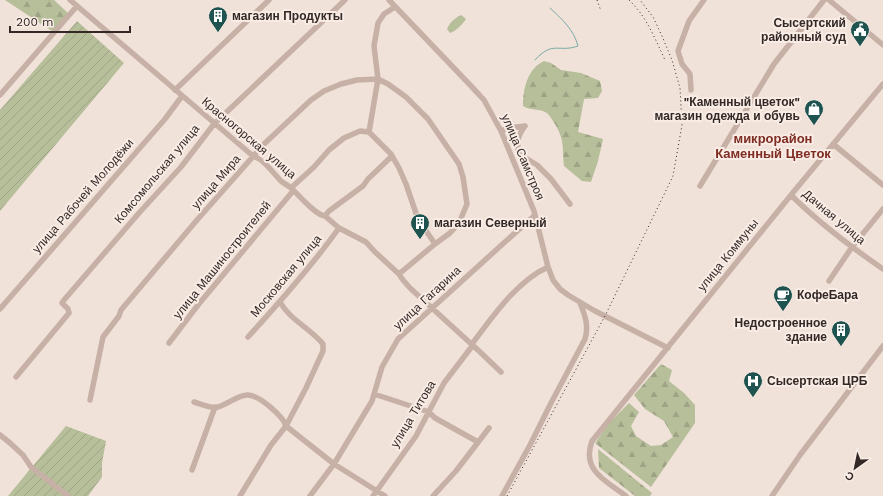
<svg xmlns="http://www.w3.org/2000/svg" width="883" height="496" font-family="'Work Sans',sans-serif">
<defs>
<pattern id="forest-firs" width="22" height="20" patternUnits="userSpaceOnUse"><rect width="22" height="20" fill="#b7be9a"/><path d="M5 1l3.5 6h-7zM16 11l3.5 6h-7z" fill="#9ea385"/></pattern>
<pattern id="garden-furrows" width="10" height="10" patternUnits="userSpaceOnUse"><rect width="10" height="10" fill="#b7be9a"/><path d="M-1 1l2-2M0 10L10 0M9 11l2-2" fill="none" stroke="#9ea385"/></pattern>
</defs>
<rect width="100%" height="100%" fill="#f0e2d9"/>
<path fill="url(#forest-firs)" d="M5 0H54L69 14 52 31Z
M461 15 466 19C463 24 456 31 450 33L447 29C450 22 455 18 461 15Z
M544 61 551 63 561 70 581 73 600 81 602 91 598 98 584 99 578 132 603 139 598 161 591 182 582 181 564 166C562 147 565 141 555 124 553 121 550 116 547 113 540 108 530 111 523 106 523 89 527 69 544 61Z
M661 364 672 370 669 381 684 393 695 405V423L651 487 595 443 609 423 629 403 639 412 631 426 636 436 651 446 661 445 673 437 664 421 645 409 634 395Z
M598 449 652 493 650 496H635L599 468Z"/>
<path fill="url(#garden-furrows)" d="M77 21 124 63 0 211V110Z
M66 426 106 441 102 463V477L88 496H8Z"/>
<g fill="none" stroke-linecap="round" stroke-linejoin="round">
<path stroke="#79aba7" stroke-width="1" d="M535 60C553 40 558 53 578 46 574 30 562 19 550 8"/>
<path stroke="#c7b0a5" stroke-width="5.5" d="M70 0 253 156C265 160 272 172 281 181 284 184 288 185 291 188 299 195 315 215 325 216L339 228 366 242 375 252 399 274 403 280 410 288 479 351 501 372
M389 0 472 87 484 100 501 131 534 211 548 267 553 280 560 289 568 295 595 311 668 348
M829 0 883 45
M175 90 269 0
M691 90 690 74 682 64 678 51 689 21 704 0
M0 95 77 6
M525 126C518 135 516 142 519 154L537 165 551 179 570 204
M501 131 508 128 525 126
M369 132 378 79 374 46 378 23 384 14 395 7
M833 144 883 185
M700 186 774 64 824 0
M291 188 314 167 329 150 344 138 360 131 369 132 391 154 399 168 406 184 418 219 435 244
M791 195C819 223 851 247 883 269
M325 216 329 211 363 186 368 179 392 156
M829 281 852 247 883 209
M0 309 165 119 182 96
M248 337C280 302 311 267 339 228
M169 343 198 305 293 191
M472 344C492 317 517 281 548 267
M16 377 69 313 68 309 62 303 64 300 139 213 181 167 214 124 345 0
M374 394 429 412 435 418 478 442
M90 400 103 337 119 316 121 310 197 220 264 144 311 100 324 91 341 84 357 80 378 79 388 84 406 97 428 119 459 164 463 177 467 204 459 223 450 233 435 244 399 274
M194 402C201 404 211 409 218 407 228 404 236 396 247 395 258 394 283 416 286 426L334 464 385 496
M0 435 10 443 23 455 31 467 68 496
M192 470 215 407
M240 496 271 445 286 426 306 388 323 351V344C310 328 290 320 280 302
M310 496 334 464 372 401 382 367 398 339 506 241 534 216
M373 496 416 436 444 383 473 345
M433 496 456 471 489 428
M502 496 530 445 551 403 585 339C589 326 585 315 580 303
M626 496C606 481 581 470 592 441L791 195 883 84
M772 496 800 455 883 346"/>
<path stroke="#332826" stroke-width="1" stroke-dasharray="1 3" stroke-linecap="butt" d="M597 0 601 11
M629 0C647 17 655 39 665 60
M507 496 605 316 673 176 682 125 680 88 672 60 662 36 653 17 640 0"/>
</g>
<defs>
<g id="building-pin" transform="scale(1)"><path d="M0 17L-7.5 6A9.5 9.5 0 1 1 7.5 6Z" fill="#1e534f" stroke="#f8ece5"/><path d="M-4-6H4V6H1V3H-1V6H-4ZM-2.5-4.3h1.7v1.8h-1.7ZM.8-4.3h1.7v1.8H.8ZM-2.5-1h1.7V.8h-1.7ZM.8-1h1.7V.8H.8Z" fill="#fff"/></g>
<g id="civic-pin" transform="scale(1)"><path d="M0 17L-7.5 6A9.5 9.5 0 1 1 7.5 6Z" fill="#1e534f" stroke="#f8ece5"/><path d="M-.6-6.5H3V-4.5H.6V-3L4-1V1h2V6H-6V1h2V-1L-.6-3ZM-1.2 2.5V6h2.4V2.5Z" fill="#fff"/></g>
<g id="shop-pin" transform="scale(1)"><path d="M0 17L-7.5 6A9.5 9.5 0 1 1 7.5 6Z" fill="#1e534f" stroke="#f8ece5"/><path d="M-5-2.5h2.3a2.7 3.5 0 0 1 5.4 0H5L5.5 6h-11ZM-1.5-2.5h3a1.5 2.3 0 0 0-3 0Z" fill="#fff"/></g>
<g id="cafe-pin" transform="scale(1)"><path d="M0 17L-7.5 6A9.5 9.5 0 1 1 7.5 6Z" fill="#1e534f" stroke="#f8ece5"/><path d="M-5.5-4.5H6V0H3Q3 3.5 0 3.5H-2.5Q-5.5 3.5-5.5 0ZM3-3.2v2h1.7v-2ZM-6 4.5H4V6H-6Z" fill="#fff"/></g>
<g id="hospital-pin" transform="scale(1)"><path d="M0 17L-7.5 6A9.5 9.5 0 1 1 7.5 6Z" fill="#1e534f" stroke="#f8ece5"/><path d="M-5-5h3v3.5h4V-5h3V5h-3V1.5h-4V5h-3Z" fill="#fff"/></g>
</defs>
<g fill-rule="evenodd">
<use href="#building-pin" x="218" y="16"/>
<use href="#civic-pin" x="860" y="30"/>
<use href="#shop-pin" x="814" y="109"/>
<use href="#building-pin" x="420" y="223"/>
<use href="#cafe-pin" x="783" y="295"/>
<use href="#building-pin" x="841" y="330"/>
<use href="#hospital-pin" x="753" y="381"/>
</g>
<g text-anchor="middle" stroke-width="4" stroke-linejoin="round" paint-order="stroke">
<g font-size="12" font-weight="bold" fill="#332826" stroke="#f8ece5" text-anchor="start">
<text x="232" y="20">магазин Продукты</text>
<text x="846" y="27" text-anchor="end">Сысертский<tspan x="846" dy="14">районный суд</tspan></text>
<text x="800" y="106" text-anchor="end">"Каменный цветок"<tspan x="800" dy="14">магазин одежда и обувь</tspan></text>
<text x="434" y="227">магазин Северный</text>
<text x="797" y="299">КофеБара</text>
<text x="827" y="327" text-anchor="end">Недостроенное<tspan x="827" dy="14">здание</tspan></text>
<text x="767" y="385">Сысертская ЦРБ</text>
</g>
<g font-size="12" fill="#332826" stroke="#f8ece5">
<text transform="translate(249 138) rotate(40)" y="4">Красногорская улица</text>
<text transform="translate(523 157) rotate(67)" y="4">улица Самстроя</text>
<text transform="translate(157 174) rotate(-50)" y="4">Комсомольская улица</text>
<text transform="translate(216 182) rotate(-49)" y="4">улица Мира</text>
<text transform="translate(83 196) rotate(-49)" y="4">улица Рабочей Молодёжи</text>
<text transform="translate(834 217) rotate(40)" y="4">Дачная улица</text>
<text transform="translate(728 255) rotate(-51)" y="4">улица Коммуны</text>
<text transform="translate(222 260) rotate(-51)" y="4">улица Машиностроителей</text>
<text transform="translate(286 276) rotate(-50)" y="4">Московская улица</text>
<text transform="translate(427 298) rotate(-43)" y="4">улица Гагарина</text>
<text transform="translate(413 414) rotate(-59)" y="4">улица Титова</text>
</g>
<g font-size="13" font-weight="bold" fill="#7f2c23" stroke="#f8ece5">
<text x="773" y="143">микрорайон<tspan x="773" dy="15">Каменный Цветок</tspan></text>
</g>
</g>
<g transform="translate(855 468) rotate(213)" stroke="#f8ece5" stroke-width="3" paint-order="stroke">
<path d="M0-3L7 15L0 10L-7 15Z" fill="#332826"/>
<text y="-6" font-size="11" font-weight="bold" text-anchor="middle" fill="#332826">С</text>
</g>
<path d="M10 26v6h120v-6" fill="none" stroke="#332826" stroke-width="2"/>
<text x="16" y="26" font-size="12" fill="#332826" stroke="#f8ece5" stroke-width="3" paint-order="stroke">200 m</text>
</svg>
